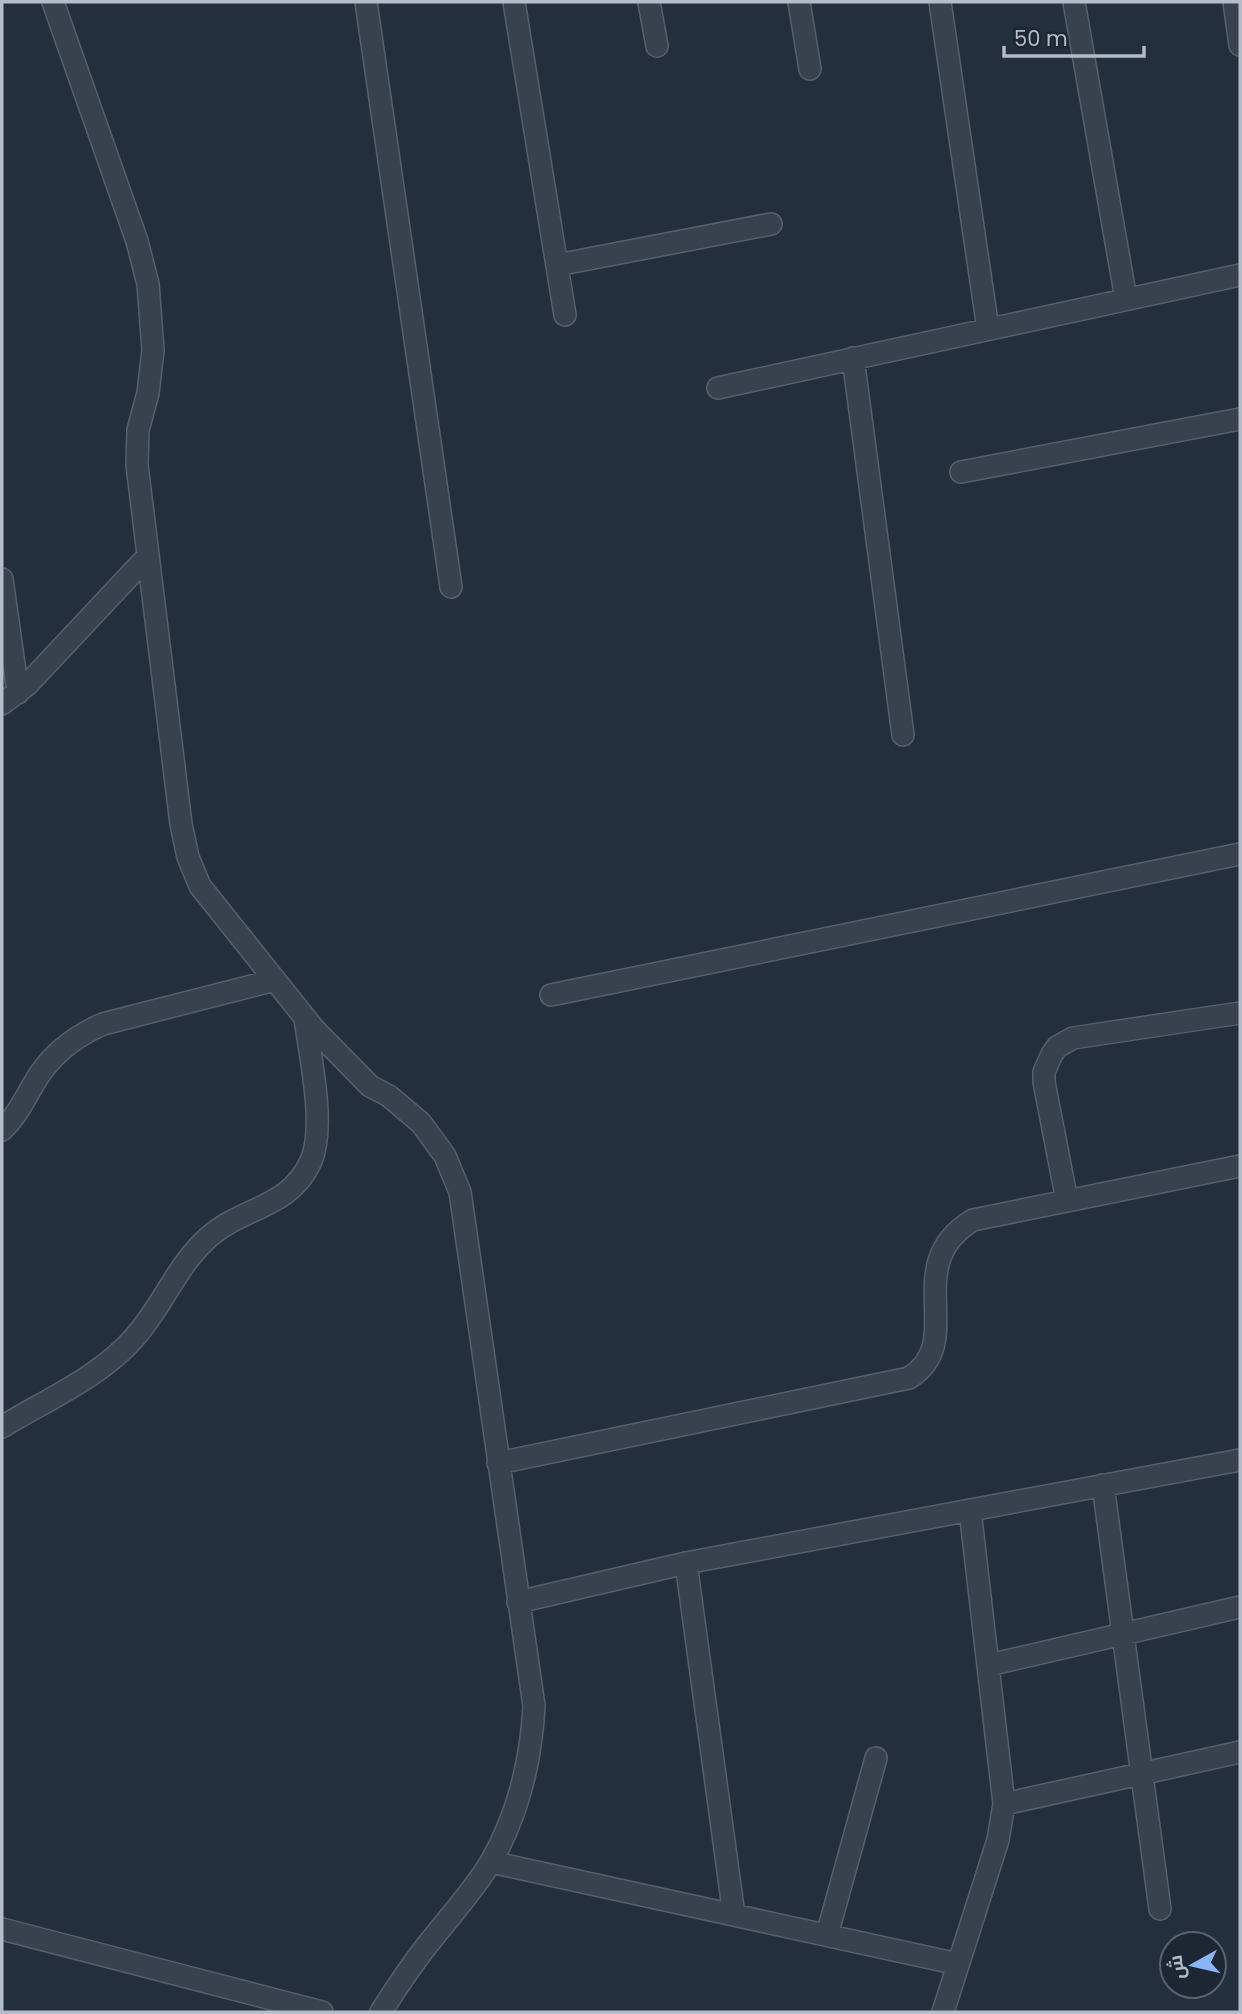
<svg xmlns="http://www.w3.org/2000/svg" width="1242" height="2014" font-family="Poppins,Cairo,sans-serif">
<rect width="100%" height="100%" fill="#242f3e"/>
<g fill="none" stroke-linecap="round" stroke-linejoin="round">
<g stroke="#565f6c" stroke-width="24">
<path id="minor" d="M53 2 137 241 148 284 153 350 148 393 138 430 137 465 181 824 188 857 200 886 314 1029 370 1086 389 1096 421 1123 445 1156 460 1192 534 1706C531 1761 519 1812 492 1860 476 1887 456 1909 437 1933 416 1958 398 1985 381 2012
M366 2 451 587
M514 2 565 315
M649 2 657 46
M799 2 810 69
M940 2 988 329
M1074 2 1126 299
M1234 2 1240 45
M557 265 771 224
M853 358 903 735
M718 388 1240 275
M961 472 1240 419
M2 579 18 693
M2 704 27 685 148 556
M551 995 1240 854
M2 1130C16 1117 23 1102 33 1085 49 1056 73 1037 103 1024L275 980
M1067 1201 1044 1082V1072L1052 1054 1057 1047 1073 1038 1240 1013
M2 1427C46 1400 100 1377 134 1338 163 1306 177 1264 210 1236 245 1206 290 1208 311 1161 326 1126 310 1057 305 1018
M498 1463 909 1378C969 1341 898 1265 973 1220L1240 1166
M1103 1485 1160 1909
M686 1563 734 1915
M518 1602 686 1563 1240 1460
M989 1665 1240 1607
M1004 1804 1240 1752
M491 1862 958 1964
M2 1929 322 2012
M827 1935 876 1758
M943 2012 998 1840 1004 1804 970 1510"/>
</g>
<use href="#minor" stroke="#38414e" stroke-width="21"/>
</g>
<rect width="1242" height="2014" fill="none" stroke="#b4bcc9" stroke-width="7"/>
<g transform="translate(1193 1965) rotate(262)"><circle r="33" fill="#1d2633" stroke="#59626f" stroke-width="2"/>
<path d="M0-5L12 26L0 18L-12 26Z" fill="#8ab4f8"/>
<text y="-10" font-size="19" font-weight="bold" text-anchor="middle" fill="#b4bcc9">ش</text>
</g>
<path d="M1004 46v10h140v-10" fill="none" stroke="#b4bcc9" stroke-width="3.5"/>
<text x="1014" y="46" font-size="21" fill="#b4bcc9" stroke="#1d2633" stroke-width="5" paint-order="stroke">50 m</text>
</svg>
